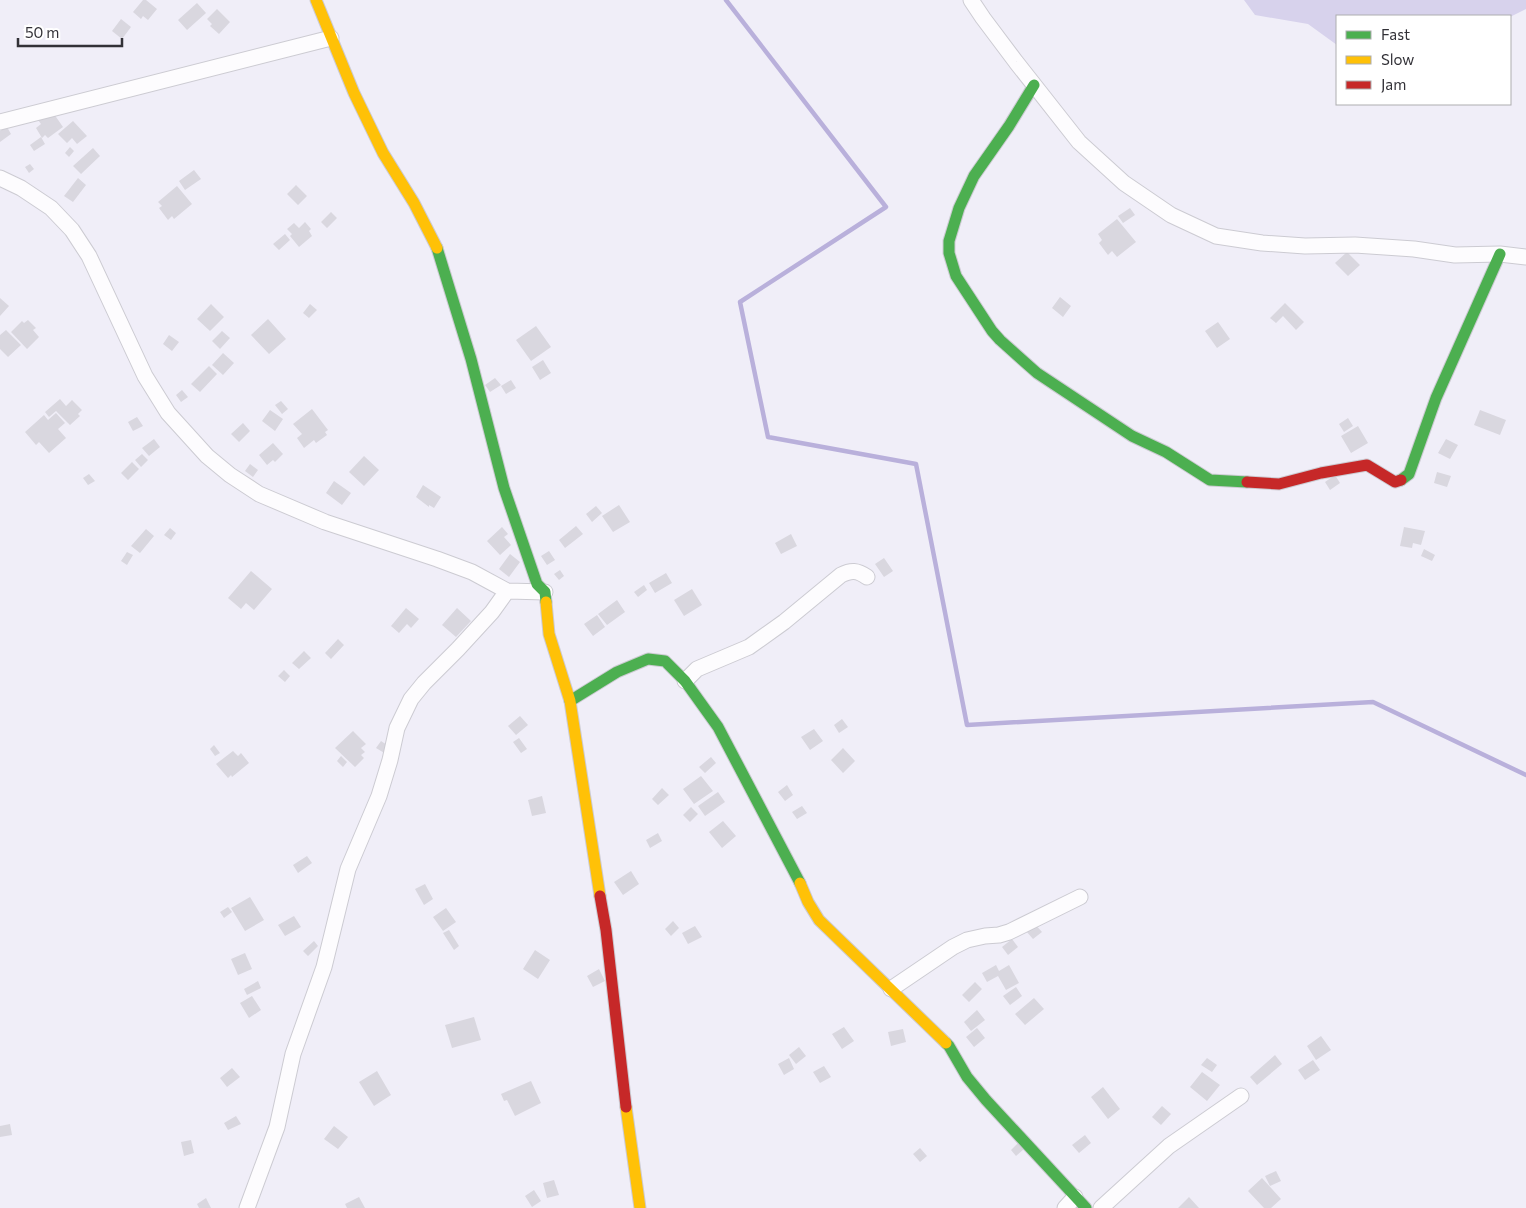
<svg xmlns="http://www.w3.org/2000/svg" width="1526" height="1208" font-family="Commissioner,sans-serif">
<rect width="100%" height="100%" fill="#f0eef8"/>
<path fill="#d7d2ec" d="M1244 0H1526V9L1510 17 1337 16V45L1308 24 1255 15Z"/>
<g fill="none" stroke-linecap="round" stroke-linejoin="round">
<path stroke="#b9b0db" stroke-width="4.5" d="M726 0 886 207 740 302 768 437 916 464 967 725 1373 702 1526 775"/>
</g>
<path fill="#d9d7df" d="M143 0H146L157 9 148 20 143 16 141 19 133 12Z
M197 3 206 13 187 30 178 20Z
M217 9 230 22 219 34 210 26 212 24 207 19Z
M121 19 131 27 122 39 112 31Z
M54 114 63 127 48 138 45 135 42 138 36 128 41 124 38 120Z
M73 121 87 136 77 144 72 138 67 143 58 134Z
M7 127 11 134 0 142V131Z
M41 137 45 144 34 151 30 145Z
M70 147 74 151 69 157 65 153Z
M93 148 100 156 81 174 73 166Z
M30 164 34 169 29 173 25 167Z
M194 170 201 179 185 190 179 181Z
M78 178 86 185 73 202 64 196Z
M296 185 307 196 298 205 287 194Z
M177 186 192 204 174 219 172 216 168 220 159 208 162 206 158 202Z
M1130 208 1135 215 1123 223 1118 216Z
M331 212 337 218 327 228 321 222Z
M1117 219 1136 242 1117 257 1112 251 1108 255 1099 243 1102 240 1098 234Z
M305 222 311 229 309 231 312 236 299 247 290 236 292 234 287 229 294 223 299 228Z
M285 234 290 240 279 250 273 244Z
M1347 252 1360 265 1348 276 1335 263Z
M1060 297 1071 306 1063 317 1052 308Z
M0 298 9 306 0 316Z
M1285 303 1304 322 1296 330 1283 316 1276 323 1270 318Z
M211 304 224 317 210 331 197 319Z
M310 304 317 310 309 318 303 313Z
M268 319 286 339 269 354 251 335Z
M28 320 36 328 33 330 39 337 27 349 11 332 22 321 24 323Z
M1218 322 1230 339 1217 348 1205 331Z
M536 326 551 347 531 361 516 340Z
M6 330 21 345 8 357 0 349V335Z
M222 331 230 338 220 349 212 341Z
M169 335 179 342 172 351 163 344Z
M223 353 234 363 223 375 212 365Z
M543 360 551 373 540 380 532 367Z
M209 366 217 374 200 392 191 384Z
M495 378 501 385 490 392 485 385Z
M511 380 516 388 506 394 501 386Z
M182 390 188 397 181 402 176 395Z
M60 399 66 406 72 400 82 410 78 414 80 416 70 425 56 411 49 417 45 412Z
M281 401 288 409 282 414 275 405Z
M312 409 328 430 325 432 327 435 316 443 314 440 304 448 297 438 302 434 293 424Z
M270 410 283 419 275 431 262 421Z
M1480 410 1506 420 1500 435 1474 425Z
M56 413 65 423 58 429 66 438 49 453 39 442 36 445 25 432 44 415 48 420Z
M137 417 143 426 133 431 128 422Z
M1348 418 1353 426 1344 432 1339 424Z
M243 423 250 431 239 442 231 434Z
M1358 426 1368 443 1351 453 1341 436Z
M154 439 160 447 149 456 142 448Z
M1446 439 1458 445 1450 459 1438 453Z
M273 443 283 454 275 462 273 460 267 465 259 455Z
M142 454 148 460 141 467 135 460Z
M364 456 379 470 364 486 349 472Z
M132 462 139 469 128 480 121 473Z
M250 464 258 470 253 477 245 471Z
M1437 472 1451 476 1447 487 1434 483Z
M89 474 95 481 88 485 83 478Z
M1335 475 1340 483 1330 490 1325 482Z
M334 481 351 493 342 505 326 493Z
M423 485 441 497 434 508 429 505V507L416 497Z
M619 505 630 522 613 532 602 516Z
M596 506 602 513 592 522 586 514Z
M576 526 583 534 565 548 559 540Z
M502 527 508 534 504 537 511 545 500 555 487 541Z
M1404 527 1425 531 1421 545 1413 543 1412 548 1400 546Z
M170 528 176 533 171 540 164 535Z
M146 529 154 536 140 553 131 546Z
M791 534 797 546 781 554 775 543Z
M1424 549 1435 555 1432 561 1421 556Z
M549 551 555 560 547 565 541 556Z
M127 552 133 555 127 565 121 561Z
M510 554 520 562 509 577 499 569Z
M884 558 893 571 884 577 875 564Z
M560 570 564 576 559 580 554 574Z
M251 571 272 589 254 610 246 603 241 609 228 598Z
M666 573 672 583 655 593 649 583Z
M644 585 647 590 638 597 634 592Z
M692 589 702 605 684 616 674 600Z
M617 600 625 612 607 625 598 614Z
M406 608 419 619 411 628 407 624 399 633 391 626Z
M457 608 471 621 456 637 442 625Z
M597 615 605 627 593 636 584 624Z
M338 639 344 645 331 659 325 653Z
M304 651 311 658 299 669 292 663Z
M284 670 290 676 285 682 278 676Z
M520 716 528 725 516 735 508 726Z
M842 719 848 727 839 733 834 725Z
M814 729 823 741 810 750 801 737Z
M353 731 366 744 361 748 365 752 361 755 364 758 355 767 335 748Z
M519 738 527 749 521 753 513 742Z
M381 741 390 747 386 754 376 748Z
M214 745 220 753 215 756 210 749Z
M843 748 855 761 843 773 831 760Z
M233 751 238 756 241 753 249 763 232 777 231 775 228 778 216 764Z
M341 756 347 762 343 767 337 761Z
M711 757 716 763 705 773 699 767Z
M701 776 713 791 694 804 683 789Z
M787 785 793 795 785 801 778 792Z
M662 788 669 795 658 805 652 799Z
M718 792 725 802 705 816 698 806Z
M542 796 546 813 532 816 528 800Z
M802 806 807 813 797 819 792 812Z
M691 807 698 814 690 822 683 815Z
M723 821 736 836 722 848 709 832Z
M658 833 662 841 650 848 646 840Z
M307 856 312 863 298 873 293 865Z
M631 871 639 884 623 895 614 882Z
M425 884 433 899 424 905 415 889Z
M250 897 264 920 245 931 231 908Z
M228 907 232 912 224 918 220 912Z
M446 908 456 922 443 931 433 917Z
M294 916 301 927 285 936 278 925Z
M673 921 679 928 671 936 665 929Z
M1034 923 1042 932 1033 939 1026 931Z
M695 926 702 937 688 944 682 933Z
M449 930 459 946 454 950 443 933Z
M1012 939 1018 947 1008 955 1002 947Z
M314 941 318 946 308 956 303 951Z
M535 950 550 960 538 979 523 969Z
M245 953 252 969 238 975 231 959Z
M996 965 999 971 1009 965 1019 983 1006 990 998 976 987 982 982 973Z
M599 969 605 981 593 987 587 976Z
M258 981 261 988 247 995 244 989Z
M975 982 982 989 969 1002 962 995Z
M1016 987 1022 996 1010 1005 1003 996Z
M252 996 261 1010 249 1018 240 1003Z
M1034 998 1044 1009 1025 1025 1015 1014Z
M977 1010 985 1020 971 1031 964 1022Z
M474 1017 481 1040 452 1048 445 1025Z
M844 1027 854 1041 842 1049 832 1034Z
M977 1028 985 1038 974 1047 966 1037Z
M903 1029 906 1042 891 1046 888 1032Z
M1321 1036 1331 1050 1316 1060 1307 1046Z
M799 1047 806 1056 796 1064 789 1055Z
M1275 1055 1282 1064 1257 1085 1250 1077Z
M789 1058 794 1069 784 1075 778 1064Z
M1207 1058 1217 1065 1212 1072 1201 1065Z
M1313 1060 1320 1070 1305 1080 1298 1070Z
M824 1066 831 1077 820 1083 813 1072Z
M232 1068 240 1077 227 1087 220 1078Z
M377 1071 391 1095 374 1106 359 1082Z
M1202 1072 1220 1085 1207 1101 1190 1087Z
M531 1081 541 1103 515 1116 507 1100 504 1101 501 1094Z
M1103 1087 1120 1109 1108 1119 1091 1097Z
M1162 1106 1171 1114 1161 1125 1152 1117Z
M236 1116 241 1124 228 1130 224 1123Z
M10 1124 12 1135 0 1137V1126Z
M334 1126 348 1137 338 1149 324 1139Z
M1085 1135 1091 1143 1079 1153 1072 1145Z
M191 1140 194 1153 184 1156 181 1142Z
M1018 1143 1024 1149 1016 1156 1011 1150Z
M920 1148 927 1156 920 1162 913 1154Z
M1276 1171 1281 1181 1270 1186 1265 1176Z
M1262 1178 1281 1199 1271 1208H1264L1248 1191Z
M554 1180 559 1195 547 1198 543 1183Z
M534 1190 541 1201 532 1207 525 1196Z
M359 1197 365 1208H347L345 1204Z
M1189 1197 1199 1208H1178Z
M206 1198 211 1208H199L197 1204Z"/>
<g fill="none" stroke-linecap="round" stroke-linejoin="round">
<g stroke="#cccbd2" stroke-width="17">
<path id="street" d="M971 0 983 18 1016 62 1079 142 1124 183 1171 215 1216 236 1262 243 1305 246 1355 245 1414 249 1455 255 1500 254 1526 257
M0 122 331 38
M0 178 21 188 51 208 72 230 89 256 145 376 168 413 207 456 230 475 259 494 325 522 437 559 472 572 507 591 545 592
M685 681 697 669 749 647 784 622 841 575C851 570 857 570 867 577
M891 989 953 947 967 940 985 936 999 935 1009 932 1080 897
M247 1208 277 1127 293 1054 324 967 348 869 379 796 390 760 397 728 411 699 424 683 458 649 492 612 507 591
M1065 1208 1075 1197
M1101 1208 1169 1146 1241 1096"/>
</g>
<g stroke="#cccbd2" stroke-width="13">
<path id="fast" d="M1034 85 1009 126 974 176 959 208 949 241V253L956 276 992 331 1000 340 1037 373 1132 436 1166 452 1210 480 1247 482
M437 248 471 359 504 488 537 584 545 592 546 602
M1401 480 1409 474 1436 398 1500 254
M570 701 617 672 648 659 665 661 685 681 718 727 800 883
M946 1043 949 1046 967 1077 986 1100 1086 1208"/>
</g>
<g stroke="#cccbd2" stroke-width="13">
<path id="slow" d="M316 0 354 93 383 153 414 203 437 248
M546 602 549 634 570 701 600 896
M800 883 808 902 819 920 946 1043
M626 1107 640 1208"/>
</g>
<g stroke="#cccbd2" stroke-width="13">
<path id="jam" d="M1247 482 1279 484 1321 473 1367 465 1395 482 1401 480
M600 896 606 930 626 1107"/>
</g>
<use href="#street" stroke="#fdfcfe" stroke-width="15"/>
<use href="#fast" stroke="#4caf50" stroke-width="11"/>
<use href="#slow" stroke="#ffc107" stroke-width="11"/>
<use href="#jam" stroke="#c62828" stroke-width="11"/>
</g>
<rect x="1336" y="15" width="175" height="90" fill="#ffffff" stroke="#adadaf"/>
<rect x="1346" y="31" width="25" height="8" fill="#4caf50" stroke="#adadaf"/>
<text x="1381" y="40" font-size="15" fill="#323137">Fast</text>
<rect x="1346" y="56" width="25" height="8" fill="#ffc107" stroke="#adadaf"/>
<text x="1381" y="65" font-size="15" fill="#323137">Slow</text>
<rect x="1346" y="81" width="25" height="8" fill="#c62828" stroke="#adadaf"/>
<text x="1381" y="90" font-size="15" fill="#323137">Jam</text>
<path d="M18 38v8h104v-8" fill="none" stroke="#323137" stroke-width="2.5"/>
<text x="25" y="38" font-size="15" fill="#323137" stroke="#ffffff" stroke-width="4" paint-order="stroke">50 m</text>
</svg>
